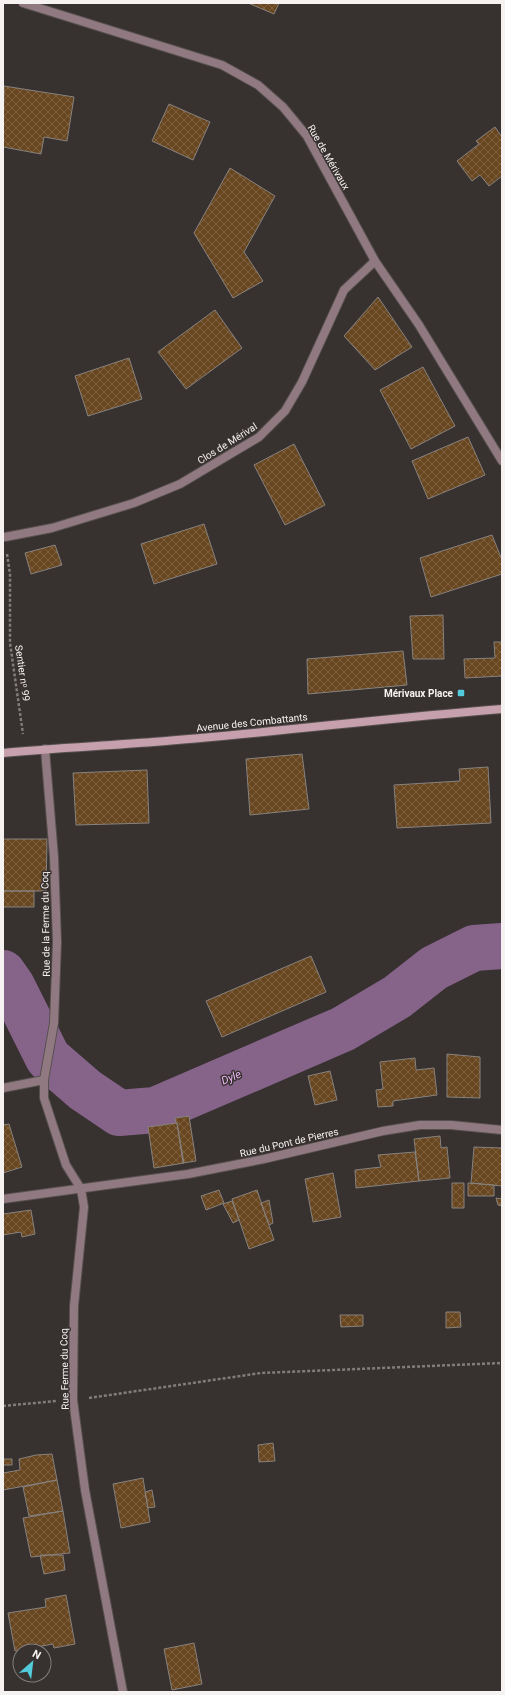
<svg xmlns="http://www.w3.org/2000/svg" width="505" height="1695" font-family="Roboto,sans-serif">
<defs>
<pattern id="building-cross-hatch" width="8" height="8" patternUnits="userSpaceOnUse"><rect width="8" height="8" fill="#674620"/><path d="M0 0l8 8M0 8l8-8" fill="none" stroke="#7d6141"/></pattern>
</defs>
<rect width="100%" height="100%" fill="#373130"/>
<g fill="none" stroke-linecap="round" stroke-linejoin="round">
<path stroke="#86648a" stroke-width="46" d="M3 973 12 986 48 1058 85 1090 119 1113 155 1110 343 1029 397 997 434 968 474 948 502 946"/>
</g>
<path fill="url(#building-cross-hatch)" stroke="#87827e" d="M248 3H279L274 14Z
M4 86 74 97 67 141 44 137 41 154 3 147Z
M169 104 210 122 193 160 152 141Z
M495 127 502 137V176L489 186 480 175 472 181 457 161 479 144 476 141Z
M230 168 275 196 244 252 263 281 233 298 194 233Z
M378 297 412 347 375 370 344 336Z
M215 310 242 348 186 389 158 352Z
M129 358 142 399 88 416 75 376Z
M423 367 455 426 411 449 380 390Z
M468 437 485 475 428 499 412 461Z
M294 444 325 505 285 525 254 465Z
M204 524 217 564 154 584 141 544Z
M492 535 502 560V574L431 597 420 558Z
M55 545 62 565 31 574 25 553Z
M443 615 444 659H413L410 616Z
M494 642H502V676L465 678 464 659 495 658Z
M403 651 407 685 308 694 307 659Z
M302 754 309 809 250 815 246 759Z
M488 767 491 823 397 828 394 785 460 781 459 769Z
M147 770 149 823 76 825 73 773Z
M3 839H47L46 891H3Z
M3 891H34V907H3Z
M311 956 326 992 222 1037 206 1001Z
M447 1054 480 1057V1098L447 1097Z
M415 1058 416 1070 434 1068 437 1095 393 1101V1106L378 1107 376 1090 383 1089 380 1062Z
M330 1071 337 1100 315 1105 308 1076Z
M189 1116 196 1161 183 1163 177 1123H176L175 1118Z
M177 1123 184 1163 154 1168 148 1127Z
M9 1124 22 1167 3 1173V1125Z
M440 1136 441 1148 447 1147 450 1178 419 1181 414 1139Z
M474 1147 502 1148V1186L471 1183Z
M415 1152 419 1181 356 1188 355 1170 381 1167 378 1155Z
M333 1173 341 1217 313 1222 305 1179Z
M452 1183H464V1208H452Z
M468 1183 494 1185V1196H468Z
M219 1190 224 1203 206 1210 201 1196Z
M257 1190 274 1240 249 1249 232 1199Z
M496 1198 502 1199V1206L498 1205Z
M269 1200 273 1223 269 1225 261 1203Z
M232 1201 239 1220 233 1223 223 1204Z
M31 1210 35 1234 22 1237 21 1232 3 1235V1214Z
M446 1312H460L461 1327 446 1328Z
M340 1315H363V1326L341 1327Z
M273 1443 275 1461 259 1462 258 1445Z
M52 1454 57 1480 3 1490V1473L20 1470 19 1459 36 1455Z
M3 1459H12V1465H3Z
M143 1478 150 1522 121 1528 113 1484Z
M57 1480 63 1511 29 1516 23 1487Z
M152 1490 155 1507 148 1508 145 1492Z
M63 1511 70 1553 31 1557 23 1518Z
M40 1555H63L65 1570 44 1574Z
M66 1595 75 1644 54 1648 53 1644 15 1651 8 1613 46 1607 45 1599Z
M194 1643 202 1684 172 1690 164 1649Z"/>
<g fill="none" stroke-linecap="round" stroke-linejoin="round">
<g stroke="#56504f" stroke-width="10">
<path id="lane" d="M3 1088 44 1080"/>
</g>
<g stroke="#56504f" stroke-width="10">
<path id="street" d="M23 3 222 65 258 85 283 107 307 136 375 261 419 325 502 461
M5 537 52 528 134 503 180 484 259 437 285 411 302 382 344 290 375 261
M45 749 54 857 57 942 54 1023 44 1080V1098L66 1165 81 1189 84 1207 74 1306 73 1400 85 1490 123 1692
M3 1199 188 1174 264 1159 383 1131 420 1125H451L502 1130"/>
</g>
<g stroke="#56504f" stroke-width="10">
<path id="secondary" d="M3 753C53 748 103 746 153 742 270 733 386 718 502 709"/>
</g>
<path stroke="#827d7c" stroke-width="2.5" stroke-dasharray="3 2" stroke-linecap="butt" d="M7 554 10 574V643L23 734
M89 1398 261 1373 502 1363
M3 1406 56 1401"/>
<use href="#lane" stroke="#917981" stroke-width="8"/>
<use href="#street" stroke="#917981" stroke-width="8"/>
<use href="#secondary" stroke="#c6a0ad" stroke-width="8"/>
</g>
<rect fill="#53cbda" stroke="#373130" stroke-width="1.5" x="457" y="689" width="8" height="8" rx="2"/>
<g text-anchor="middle" stroke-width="3" stroke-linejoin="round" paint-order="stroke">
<g font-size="10" fill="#f6f2f1" stroke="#373130">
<text transform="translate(329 157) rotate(60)" y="4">Rue de Mérivaux</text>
<text transform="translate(227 443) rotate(-32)" y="4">Clos de Mérival</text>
<text transform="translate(23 673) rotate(82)" y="4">Sentier nᵒ 99</text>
<text transform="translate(252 722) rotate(-6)" y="4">Avenue des Combattants</text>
<text transform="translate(45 924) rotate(-91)" y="4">Rue de la Ferme du Coq</text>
<text transform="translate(289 1142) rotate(-13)" y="4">Rue du Pont de Pierres</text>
<text transform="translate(64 1369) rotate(-91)" y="4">Rue Ferme du Coq</text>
</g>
<g font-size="10" font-weight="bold" fill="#f6f2f1" stroke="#373130" text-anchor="end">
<text x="453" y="697">Mérivaux Place</text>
</g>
<g font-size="11" font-style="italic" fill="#ebb6f3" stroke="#373130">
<text transform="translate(231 1077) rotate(-23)" y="4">Dyle</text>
</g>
</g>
<rect width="505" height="1695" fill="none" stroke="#f6f2f1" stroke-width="8"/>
<g transform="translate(32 1663) rotate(28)"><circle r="19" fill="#373130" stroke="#837e7d"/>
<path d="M0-3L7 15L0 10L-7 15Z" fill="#53cbda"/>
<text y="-6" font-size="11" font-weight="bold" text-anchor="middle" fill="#f6f2f1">N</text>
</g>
</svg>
